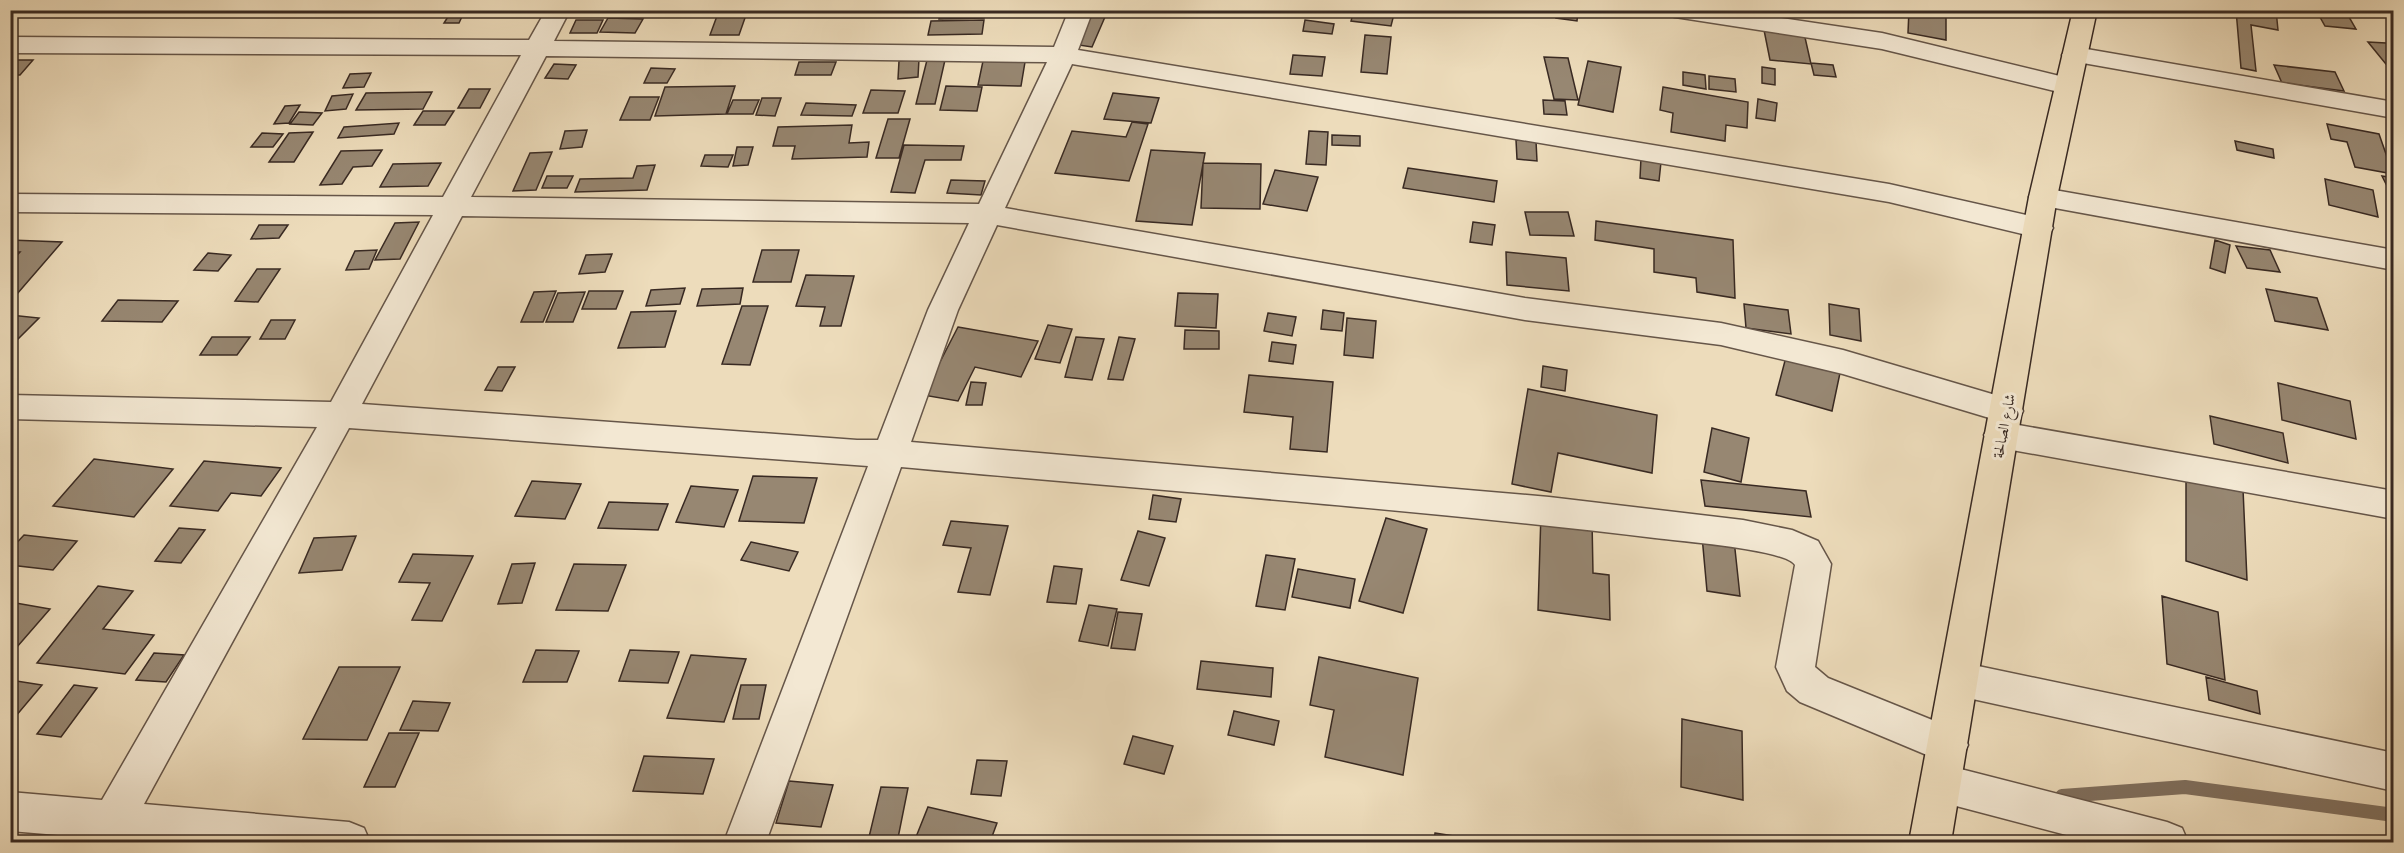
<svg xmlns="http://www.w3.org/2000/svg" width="2404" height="853" font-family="'Libre Caslon Text',Amiri,serif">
<rect width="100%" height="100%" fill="#eddcbb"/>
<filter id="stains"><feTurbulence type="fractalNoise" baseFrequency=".00333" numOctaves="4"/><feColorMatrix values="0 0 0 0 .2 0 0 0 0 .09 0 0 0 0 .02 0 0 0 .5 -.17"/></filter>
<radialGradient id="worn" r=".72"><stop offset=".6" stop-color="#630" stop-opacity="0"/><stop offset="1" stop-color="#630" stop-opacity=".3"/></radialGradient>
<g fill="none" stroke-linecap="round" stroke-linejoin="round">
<path stroke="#80705f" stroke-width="14" d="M2062 796 2185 787 2394 815"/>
</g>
<path fill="#978772" stroke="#392a23" stroke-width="1.5" d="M437 10H465L459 23H444L451 12H436Z
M828 10H863L861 15 826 14Z
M940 10H985L984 18 939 19Z
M1087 10H1108L1092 47 1072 44Z
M1134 10H1155L1152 17 1132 14Z
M1249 10H1277L1276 16 1248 14Z
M1354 10H1395L1391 26 1351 21Z
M1557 10H1578L1577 21 1556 18Z
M1909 10 1946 16V40L1908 33Z
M2236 10H2276L2278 30 2251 25 2256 71 2241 68Z
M2316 10H2345L2356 29 2325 26Z
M746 15 739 35H710L717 16Z
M608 18 643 19 635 33 600 32Z
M576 20H603L597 33H570Z
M984 20 982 34 928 35 931 21Z
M1305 20 1334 24 1332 34 1303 31Z
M1764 30 1804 33 1811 64 1770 60Z
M1365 35 1391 37 1387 74 1361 72Z
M2368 42 2386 43 2394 53V74Z
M1293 55 1325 57 1322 76 1290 74Z
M1544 57 1568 58 1578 100 1554 99Z
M919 59 918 77 898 79 899 61Z
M13 60H33L20 75H10V63Z
M927 60H945L935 104H916Z
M983 61 1025 62 1021 86 978 85Z
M1588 61 1621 67 1613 112 1578 105Z
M799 62H836L831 75H795Z
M1811 63 1833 65 1836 77 1814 75Z
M554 64 576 65 568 79 545 78Z
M2274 65 2335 72 2344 91 2282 83Z
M1762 67 1775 69V85L1762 83Z
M651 68 675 69 667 83H644Z
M1683 72 1705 75 1706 89 1683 85Z
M371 73 364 87 343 88 350 74Z
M1709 76 1735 79 1736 92 1709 89Z
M735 86 726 114 655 116 665 87Z
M946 86 982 87 977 111 940 110Z
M1663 87 1748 102 1747 128 1726 125 1725 141 1671 132 1673 113 1660 110Z
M469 89H490L480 108H458Z
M871 90 905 91 898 113H863Z
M432 92 423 109 356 110 366 93Z
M1113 93 1159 98 1151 123 1104 119Z
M353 94 346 109 325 111 332 96Z
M630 97H659L650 120H620Z
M762 98H781L775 116 756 115Z
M1758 99 1777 103 1775 121 1756 118Z
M733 100H759L753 114H727Z
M1543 100 1565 101 1567 115 1544 114Z
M806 103 856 105 852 116 801 115Z
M300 105 289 123 274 124 285 106Z
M423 111H454L445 125H414Z
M299 112 322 113 313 125 290 124Z
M888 119H910L899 158H876Z
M1132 122 1148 124 1129 181 1055 173 1072 131 1126 137Z
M399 123 394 134 338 138 344 127Z
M2327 124 2379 134 2393 174 2355 167 2347 142 2331 139Z
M852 125 849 143 869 142 867 157 792 159 795 146H773L778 127Z
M587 130 582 147 560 149 565 131Z
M1309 131 1328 132 1326 165 1306 164Z
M313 132 294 162H269L289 133Z
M262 133 283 134 273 147H251Z
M1332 135 1360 136V146L1332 145Z
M1516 140 1536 141 1537 161 1517 159Z
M2235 141 2273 149 2274 158 2237 150Z
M904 145 964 146 961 160H925L915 193 891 192Z
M737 147H753L748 165 733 166Z
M382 150 372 166 353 167 342 184 320 185 341 151Z
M1151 150 1205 153 1192 225 1136 221Z
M552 152 536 190 513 191 530 153Z
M705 155H733L728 167 701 166Z
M1641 158 1661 162 1659 181 1640 178Z
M441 163 428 186 380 187 393 164Z
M1203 163 1261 164 1260 209 1201 208Z
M655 165 647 190 575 192 580 179 633 178 637 166Z
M1408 168 1497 181 1494 202 1403 188Z
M1275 170 1318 177 1307 211 1263 204Z
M547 176H573L567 188H542Z
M2382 176 2394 178V200Z
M2325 179 2373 190 2378 217 2329 205Z
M951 180 985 181 981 195 947 193Z
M1525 212H1568L1574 236 1530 235Z
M1596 221 1733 240 1735 298 1697 292 1696 278 1654 272V249L1595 240Z
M419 222 400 259 375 260 395 223Z
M1473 222 1495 225 1492 245 1470 242Z
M259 225H288L279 238 251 239Z
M10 240 62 242 17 294H10V263L20 252H10Z
M2215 240 2230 245 2225 273 2210 268Z
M2236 246 2270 250 2280 272 2247 268Z
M377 250 369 269 346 270 355 251Z
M762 250H799L791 282H753Z
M1506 252 1566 258 1569 291 1507 285Z
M208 253 231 255 218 271 194 270Z
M612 254 605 272 579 274 586 255Z
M257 269H280L258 302 235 301Z
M806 275 854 276 841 326H820L825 307 796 306Z
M685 288 680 304 646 306 651 290Z
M743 288 740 304 697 306 702 289Z
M2266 289 2317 298 2328 330 2275 321Z
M556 291 543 322H521L534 292Z
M589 291H623L616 309H582Z
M585 292 573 322H546L558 293Z
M1178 293 1218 294 1216 328 1175 326Z
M118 300 178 301 162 322 102 321Z
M1744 304 1788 310 1791 334 1746 328Z
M1829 304 1859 309 1861 341 1830 335Z
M742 306H768L750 365 722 364Z
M1323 310 1344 313 1342 331 1321 329Z
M676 311 665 347 618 348 631 312Z
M1268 313 1296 317 1292 336 1264 331Z
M10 315 39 318 11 346H10Z
M1347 318 1376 321 1373 358 1344 355Z
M271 320H295L285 339H260Z
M1048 325 1072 329 1060 363 1035 359Z
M958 327 1038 341 1021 377 975 367 958 401 923 395Z
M1185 330 1219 331V349H1184Z
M212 337H250L237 355H200Z
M1076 337 1104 339 1092 380 1065 377Z
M1119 337 1135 339 1123 380 1108 379Z
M1272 342 1296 345 1293 364 1269 361Z
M1786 357 1840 373 1832 411 1776 395Z
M1543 366 1567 370 1565 391 1541 387Z
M498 367H515L502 391 485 390Z
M1249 375 1333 382 1327 452 1290 449 1293 417 1244 412Z
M971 382 986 383 982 405H966Z
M2278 383 2350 401 2356 439 2282 420Z
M1528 389 1657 415 1652 473 1558 453 1551 492 1512 484Z
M2210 416 2283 433 2288 463 2214 444Z
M1712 428 1749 438 1741 482 1704 472Z
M94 459 173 469 134 517 53 506Z
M204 461 281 468 261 496 231 493 218 511 170 506Z
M2186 472 2243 489 2247 580 2186 561Z
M753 476 817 478 804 523 739 521Z
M1701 480 1806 491 1811 517 1705 506Z
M532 481 581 484 565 519 515 516Z
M691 486 738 490 724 527 676 522Z
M1153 495 1181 499 1176 522 1149 519Z
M609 502 668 504 658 530 598 528Z
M1541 513 1592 520 1593 573 1609 575 1610 620 1538 610Z
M1386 518 1427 529 1403 613 1359 601Z
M951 521 1008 526 990 595 958 592 971 548 943 545Z
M179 528 205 530 181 563 155 561Z
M1138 531 1165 538 1149 586 1121 580Z
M24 535 77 541 53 570 10 565V550Z
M356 536 342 570 299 573 314 538Z
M1702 536 1734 540 1740 596 1707 591Z
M751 542 798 552 789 571 741 560Z
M413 554 473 556 442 621 412 620 430 583 399 582Z
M1266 555 1295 559 1285 610 1256 606Z
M535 563 522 603 498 604 512 564Z
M574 564 626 565 608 611 556 610Z
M1054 566 1082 569 1076 604 1047 602Z
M1298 569 1355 579 1350 608 1292 597Z
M98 586 133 591 103 629 154 635 125 674 37 663Z
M2162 596 2218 612 2225 680 2167 664Z
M10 602 50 609 10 655Z
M1089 605 1117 609 1108 646 1079 641Z
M1118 612 1142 614 1135 650 1111 648Z
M536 650 579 651 567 682H523Z
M630 650 679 652 668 683 619 681Z
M154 653 184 655 166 682 136 680Z
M691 655 746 659 724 722 667 718Z
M1319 657 1418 678 1403 775 1325 757 1334 710 1310 705Z
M1201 661 1273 668 1271 697 1197 689Z
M339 667H400L367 740 303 739Z
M2206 677 2257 691 2260 714 2209 700Z
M10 680 42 685 10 723Z
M74 685 97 688 61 737 37 734Z
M741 685H766L759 719H733Z
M413 701 450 703 438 731 400 730Z
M1234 711 1279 721 1274 745 1228 735Z
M1682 719 1742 731 1743 800 1681 787Z
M389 733H419L395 787H364Z
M1133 736 1173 746 1164 774 1124 764Z
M644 756 714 759 703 794 633 791Z
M977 760 1007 761 1001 796 971 794Z
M789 781 833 785 821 827 776 823Z
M881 787 908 788 898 838 869 837Z
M928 807 997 823 990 842H914Z
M1435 833 1485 841V842H1434Z"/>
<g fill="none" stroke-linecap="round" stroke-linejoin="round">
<g stroke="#665649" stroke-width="3">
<path id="minor" d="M546 10H570L554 41 1054 47 1069 10H1093L1078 50 1889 184 2039 218 2049 221 2053 228 2049 235 2039 238 1889 202 1072 64 1005 208 1525 298 1721 323 1843 350 2019 402 2023 411 2019 420 2007 423 2394 491V519L2001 448 1989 444 1984 435 1989 426 2006 423 1843 374 1721 345 1525 320 997 225 958 310 911 442 1549 497 1743 520 1792 530 1818 541 1831 564 1815 667 1828 678 1962 732 1968 745 1962 758 1948 763 1934 758 1800 702 1787 691 1776 667 1795 565C1785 549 1678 541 1655 538 1404 508 1152 490 901 467L766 842H724L868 466 349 428 144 804 349 822 364 828 370 842H80L82 837 10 831V792L102 800 317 427 10 419V395L331 402 433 215 10 212V194L443 197 521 55 10 53V37L529 40ZM546 56 1047 62 979 204 471 197ZM462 216 969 223 928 310 878 440H857L362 404Z
M1663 10H1728L1882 33 2076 80 2080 86 2076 92 2067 94 1882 49 1675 17 1666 15Z
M2075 47 2394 102V118L2066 60 2062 55 2066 50Z
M2043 188 2394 250V270L2033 204 2029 197 2033 190Z
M1959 662 2394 753V791L1959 696 1945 691 1940 679 1945 667Z
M1941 764 2167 822 2182 828 2188 842H2093L1941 802 1927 796 1921 783 1927 770Z"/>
</g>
<g stroke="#392a23" stroke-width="3">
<path id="major" d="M2073 10H2097L2057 197 1951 842H1909L2029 197Z"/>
</g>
<use href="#minor" fill="#f3e8d3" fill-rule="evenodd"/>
<use href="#major" fill="#eddcbb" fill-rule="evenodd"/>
</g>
<g text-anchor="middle" stroke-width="6" stroke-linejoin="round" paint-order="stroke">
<g font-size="15" fill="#392a23" stroke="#f3e8d3">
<text transform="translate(2004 426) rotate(-79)" y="5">شارع الصالحة</text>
</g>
</g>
<rect width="2404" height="853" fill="none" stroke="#eddcbb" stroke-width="36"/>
<rect x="12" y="12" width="2380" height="829" fill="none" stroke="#392a23" stroke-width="3"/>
<rect x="18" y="18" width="2368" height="817" fill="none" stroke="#392a23" stroke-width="1.5"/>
<rect width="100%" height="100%" filter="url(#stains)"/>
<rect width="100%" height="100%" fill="url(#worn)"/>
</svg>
